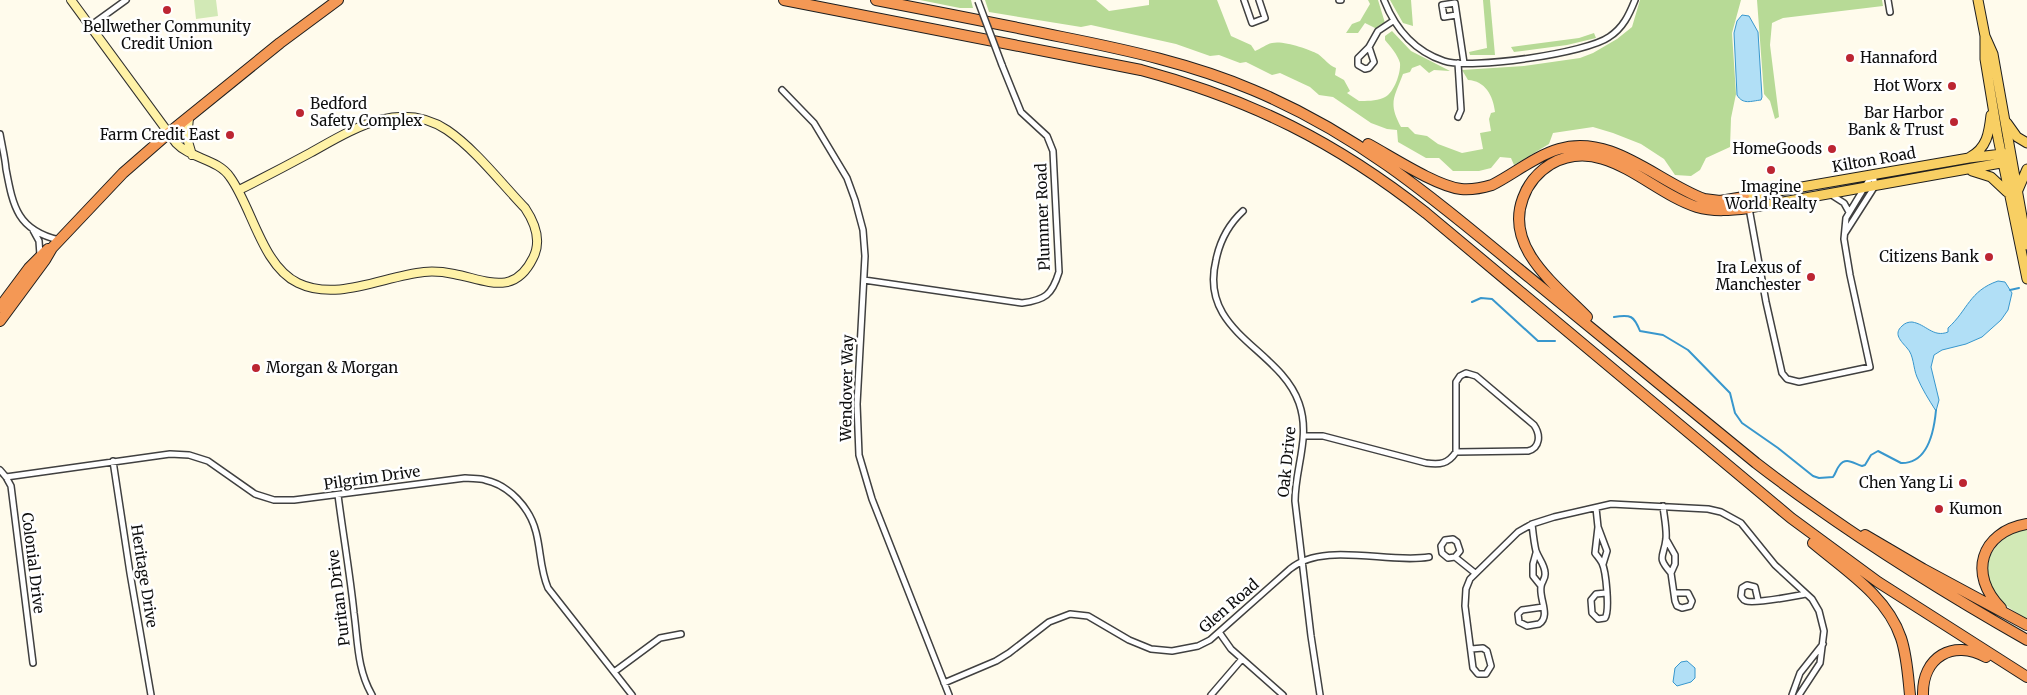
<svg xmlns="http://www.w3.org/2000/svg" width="2027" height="695" font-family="Merriweather,serif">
<rect width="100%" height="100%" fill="#fffbec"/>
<path fill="#d2e9b6" d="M194 0H216L218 16 196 19Z
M2027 529V619C2013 611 1997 601 1989 586 1987 582 1987 575 1987 571 1988 548 2006 533 2027 529Z"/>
<path fill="#b7da96" d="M920 0H971L973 8H960Z
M985 0H1096L1109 11 1149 5V0H1217L1231 36 1251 45 1255 51C1261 49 1266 44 1272 43 1282 40 1309 49 1318 54 1325 59 1328 65 1336 68L1335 75 1344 80 1350 91 1347 93 1359 101C1366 101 1376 101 1383 98 1393 95 1401 74 1400 63 1398 55 1390 46 1385 40V36L1392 31 1411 51 1450 71 1434 70 1429 73 1420 65 1412 68 1410 72 1403 74C1394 98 1388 103 1401 127H1408L1415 134 1427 136 1438 144 1462 153 1483 149 1480 133 1491 131 1489 119 1491 113 1495 112C1493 95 1485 81 1468 80L1462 70 1524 66 1580 58 1593 53 1617 39 1632 27 1640 0H1741L1732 33 1736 94 1731 118 1730 147 1706 158 1700 170 1691 176 1675 175 1664 159 1641 144 1613 133 1593 127 1553 133 1549 144 1514 165 1511 158 1500 157 1491 168 1479 171H1453L1439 158H1426L1398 142 1397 130 1387 129 1371 123 1333 97 1319 95 1310 87 1280 73 1272 75 1246 62 1240 63 1219 55 1210 56 1176 44 1091 25 1081 27 989 12Z
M1368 0H1378L1385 23 1377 29 1365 23 1358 33H1346L1352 24 1360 21 1370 4Z
M1390 0H1411L1413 26 1403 23Z
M1483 0H1490L1495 55H1470L1469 52 1487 48Z
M1757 0H1882L1883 6 1783 18 1772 23 1770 45 1779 117 1775 119 1770 101 1764 94Z
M1594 33 1596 38 1567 45 1514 52 1511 47 1579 38Z"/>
<path fill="#b1dff6" stroke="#3897cd" d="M1742 15 1749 16 1758 32 1762 97 1761 100C1751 101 1743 105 1737 95L1734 33 1737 21Z
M1998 281 2005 282 2012 293 2008 310 2001 320 1982 337 1966 344 1942 350 1934 355 1931 367 1939 400 1936 411C1929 400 1922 389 1917 377 1913 368 1914 355 1907 348 1901 341 1893 334 1902 326 1905 323 1908 322 1912 322 1926 324 1933 338 1948 332V328C1968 310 1969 291 1998 281Z
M1687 661 1695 668V678L1691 682 1677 686 1673 682 1675 668 1681 662Z"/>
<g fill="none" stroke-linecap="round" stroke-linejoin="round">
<path stroke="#3897cd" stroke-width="2" d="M2010 290 2019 288
M1472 302 1481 298 1492 299 1538 341H1555
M1614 317C1631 314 1634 316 1640 331L1663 335 1688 350 1730 393 1735 413 1742 423 1778 448 1813 476 1819 478 1833 477C1836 473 1836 470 1839 466 1846 456 1854 464 1862 466L1865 465 1871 455 1878 451 1901 463C1928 464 1934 432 1936 410"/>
<g stroke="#404040" stroke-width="8">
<path id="street" d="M1244 0 1252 23 1265 18 1259 0
M1339 0H1341
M1384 0C1395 28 1414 51 1444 61 1470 70 1587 53 1609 37 1623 28 1629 15 1635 0
M1888 0 1890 12
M1456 15 1444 17 1442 5 1455 3 1464 63
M90 26 126 0
M1369 47 1374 62 1369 68 1365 69 1358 65V58L1369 47 1378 31 1393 21
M782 90 814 123 847 178 855 200 863 230 865 256 857 404 859 455 872 499 949 695
M1458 117 1461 110 1458 63
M0 134C2 146 5 157 6 169 13 206 17 230 59 240
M1830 194 1844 203 1849 212
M1749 208 1766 302 1782 373 1787 379 1799 382 1870 367 1850 275 1844 239 1846 218 1872 175
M1243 211C1229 224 1220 240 1216 260 1198 333 1280 348 1299 403 1311 437 1295 467 1295 501L1311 636 1320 695
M33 230 39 241 40 255
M1845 233 1875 186 1873 174
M864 280 1022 303C1045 300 1052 295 1059 272L1053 151 1047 136 1021 112 1002 65
M1305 436H1323L1426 463C1440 465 1448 464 1456 452V382L1460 376 1466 373 1476 376 1534 425C1541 435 1540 448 1528 451L1456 452
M113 461 130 573 151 695
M0 470 6 477 11 486 33 663
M6 477 170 454 189 455 208 461 255 494 274 500H294L465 478C472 479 479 478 485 480 509 485 530 508 536 532 541 551 540 569 548 588L632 695
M338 495C343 534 350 574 354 613 358 642 357 669 372 695
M1663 506C1664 516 1667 529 1666 539 1664 558 1656 556 1671 573
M1596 508 1598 527 1607 551 1603 564
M1532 524C1533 533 1534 543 1536 551 1539 559 1545 565 1545 573 1546 579 1541 582 1541 587 1539 599 1551 616 1539 624L1527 626 1519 622 1518 614 1522 610 1543 607
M1598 527 1595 553C1597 556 1600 559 1602 563 1606 571 1610 611 1605 618L1598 619 1592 613 1591 600 1596 594 1606 593
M1666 539 1675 555V564L1671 573 1675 601 1677 606 1682 608 1690 606 1692 601 1688 593H1674
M1536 553 1533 564V576L1541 586
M1455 557 1448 558 1442 553 1441 546 1445 540 1453 539 1457 542 1460 551 1455 557 1475 573
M1758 600 1755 587 1747 585 1742 588 1741 596C1743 599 1743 600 1746 601 1755 604 1795 596 1806 594
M1219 632 1231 649 1283 695
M1471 649 1483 648 1487 651 1491 666 1486 674H1478L1473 668 1465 606 1466 589 1470 579 1518 532 1532 524 1554 517 1611 504 1708 509 1721 512 1741 523 1775 565 1812 599 1819 611 1824 631 1820 663 1799 695
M614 672 660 638 681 634
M944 683 996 661 1009 653 1049 622 1070 614 1088 616 1129 640 1151 649 1172 651 1198 646 1210 640 1290 569C1323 541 1388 564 1429 557
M1211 695 1242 659
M1792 695 1800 673 1823 644"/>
</g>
<g stroke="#2f2f2f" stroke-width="10">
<path id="secondary" d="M71 0 176 143C191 159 218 159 230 177 252 207 262 266 298 283 337 302 384 276 424 272 434 271 444 272 454 274 486 280 514 297 533 258 542 241 535 223 525 208 502 184 475 149 447 130 399 99 353 129 310 153 286 166 263 178 239 190
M189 118 187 138 192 155"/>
</g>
<g stroke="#1e1e1e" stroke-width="11">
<path id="primary" d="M1978 0 1985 36V59L1998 138 2027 279
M1985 36 1993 54 2027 245
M2007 123 2017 137 2027 143
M1970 157C1987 148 1989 133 1991 115
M1972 171 1991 177 2007 192
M2018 190 2027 169
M1744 197 1969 158 2010 153
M1749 208 2012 161"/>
</g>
<g stroke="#1e1e1e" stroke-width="12">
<path id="highway" d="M784 0 1141 70C1252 100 1336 142 1426 213L1791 518 1878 582 2027 677
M876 0C938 12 1000 24 1062 37 1127 50 1192 64 1253 90 1358 134 1433 198 1519 269 1598 333 1677 398 1756 463 1843 530 1932 586 2027 640
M1368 144C1392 157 1436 186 1461 189 1471 190 1482 188 1492 185 1514 174 1535 156 1559 149 1611 133 1658 182 1704 199L1720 201 1744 197
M0 307 29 268 48 249
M1587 317C1557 286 1504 248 1523 198 1528 184 1538 172 1551 164 1604 134 1649 192 1697 207 1714 212 1732 210 1749 208
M0 321 45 260 52 248 123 173 170 132 280 43 338 0
M1865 535 1923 569 2027 625
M1813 543C1845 570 1887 596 1901 638 1907 656 1908 676 1910 695
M2001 608C1968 575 1980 532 2027 524
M1923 695C1922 657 1953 639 1986 657"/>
</g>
<use href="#street" stroke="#fff" stroke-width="5"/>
<use href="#secondary" stroke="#fff2a7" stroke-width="8"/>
<use href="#primary" stroke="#f8cf63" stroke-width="9"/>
<use href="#highway" stroke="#f49855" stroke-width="10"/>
<g stroke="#404040" stroke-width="8" stroke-linecap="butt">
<path id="street-bridge" d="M978 1 1002 65"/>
</g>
<use href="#street-bridge" stroke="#fff" stroke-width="5"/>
</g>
<g fill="#bc2532" stroke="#fff" stroke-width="2">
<circle cx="167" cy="10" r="5"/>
<circle cx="1850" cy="58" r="5"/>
<circle cx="1952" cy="86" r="5"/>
<circle cx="300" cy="113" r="5"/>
<circle cx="1954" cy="122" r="5"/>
<circle cx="230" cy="135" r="5"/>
<circle cx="1832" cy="149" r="5"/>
<circle cx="1771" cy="170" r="5"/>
<circle cx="1989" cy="257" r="5"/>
<circle cx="1811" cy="277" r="5"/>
<circle cx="256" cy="368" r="5"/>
<circle cx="1963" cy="483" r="5"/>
<circle cx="1939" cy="509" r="5"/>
</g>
<g text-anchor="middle" stroke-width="5" stroke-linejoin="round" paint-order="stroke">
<g font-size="15" fill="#0d0d0d" stroke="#fff" text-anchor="end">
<text x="167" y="32" text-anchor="middle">Bellwether Community<tspan x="167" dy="17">Credit Union</tspan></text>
<text x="1860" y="63" text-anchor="start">Hannaford</text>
<text x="1942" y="91">Hot Worx</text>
<text x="310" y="109" text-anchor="start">Bedford<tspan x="310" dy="17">Safety Complex</tspan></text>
<text x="1944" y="118">Bar Harbor<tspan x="1944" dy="17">Bank &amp; Trust</tspan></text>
<text x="220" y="140">Farm Credit East</text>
<text x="1822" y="154">HomeGoods</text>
<text x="1771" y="192" text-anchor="middle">Imagine<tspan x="1771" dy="17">World Realty</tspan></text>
<text x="1979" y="262">Citizens Bank</text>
<text x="1801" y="273">Ira Lexus of<tspan x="1801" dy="17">Manchester</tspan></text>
<text x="266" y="373" text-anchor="start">Morgan &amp; Morgan</text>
<text x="1953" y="488">Chen Yang Li</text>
<text x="1949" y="514" text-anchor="start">Kumon</text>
</g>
<g font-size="15" fill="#0d0d0d" stroke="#fff">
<text transform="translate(1874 160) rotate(-10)" y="5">Kilton Road</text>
<text transform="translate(1043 217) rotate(-92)" y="5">Plummer Road</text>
<text transform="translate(847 388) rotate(-89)" y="5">Wendover Way</text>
<text transform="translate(1287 462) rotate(-84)" y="5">Oak Drive</text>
<text transform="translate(372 478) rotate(-8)" y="5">Pilgrim Drive</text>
<text transform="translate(33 563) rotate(83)" y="5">Colonial Drive</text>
<text transform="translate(144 576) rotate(81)" y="5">Heritage Drive</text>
<text transform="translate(339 598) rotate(-97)" y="5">Puritan Drive</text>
<text transform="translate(1229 606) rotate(-41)" y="5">Glen Road</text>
</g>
</g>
</svg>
